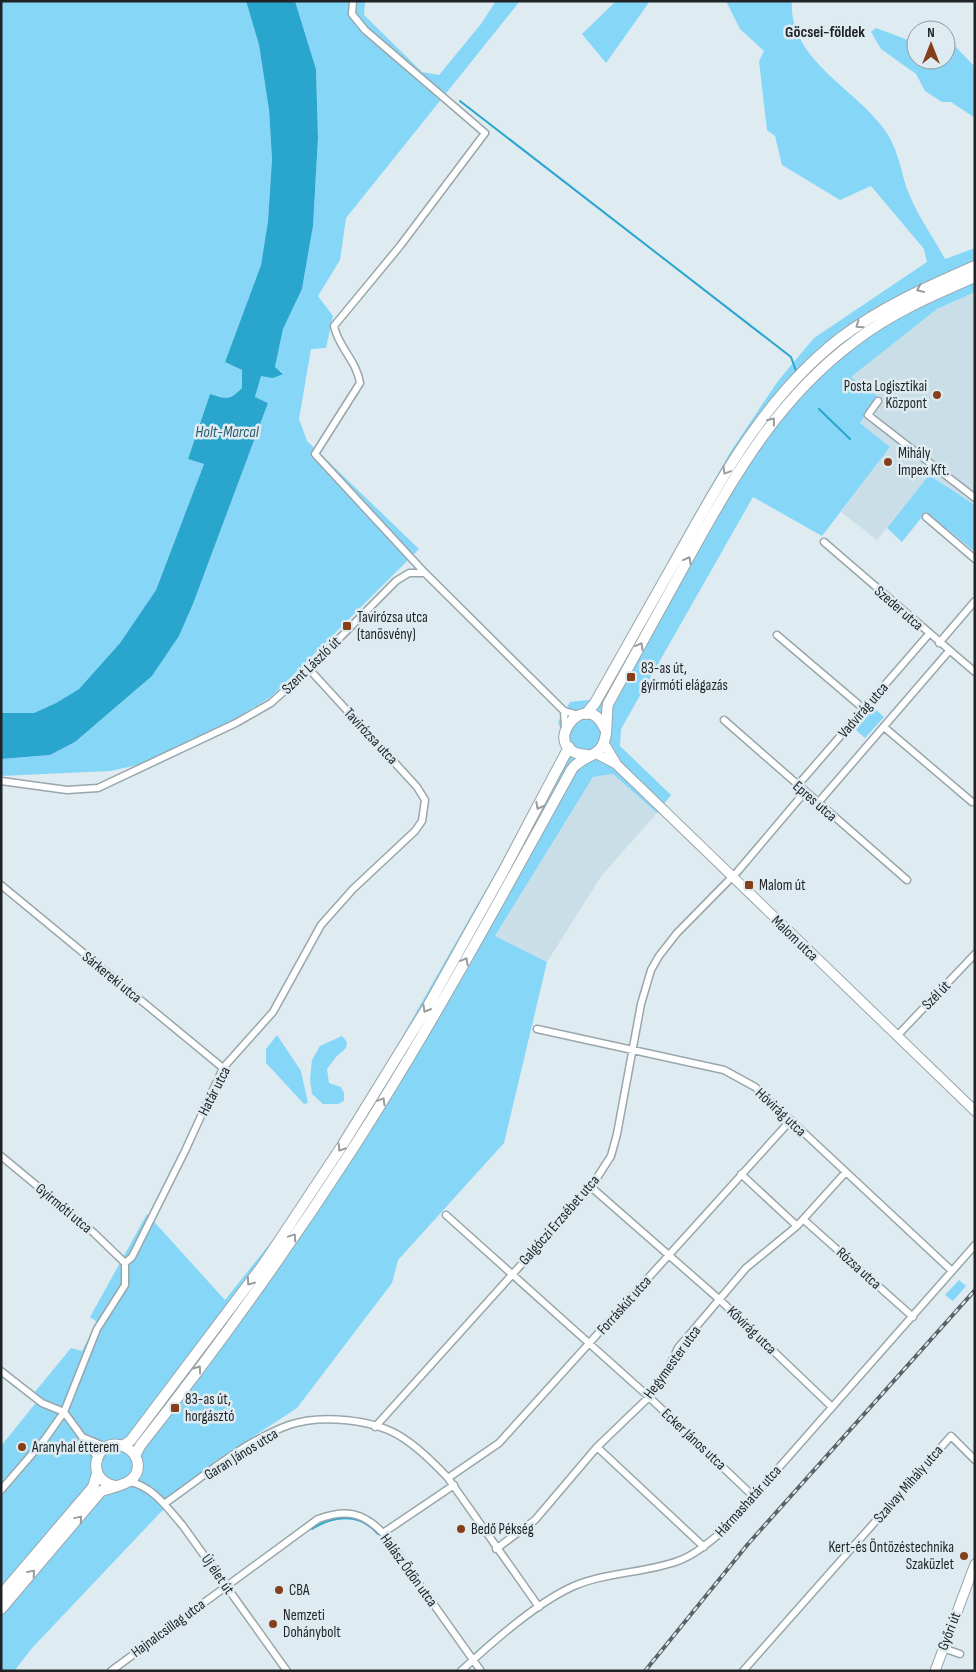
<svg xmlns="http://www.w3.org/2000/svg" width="976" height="1672" font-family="'Sofia Sans Condensed',sans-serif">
<rect width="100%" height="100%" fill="#deebf1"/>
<path fill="#cadee8" d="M975 292V505L929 475 877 540 841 512 890 447 860 423 851 377 937 309Z
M613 774 657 813 602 875 547 962 495 936 593 777Z"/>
<path fill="#86d7f7" d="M1 1H246L259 45 269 110 272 159 268 221 261 265 225 362 242 370V388C228 402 227 398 210 394L188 459 204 464 156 590 120 643 79 689 56 703 34 713H1Z
M295 1H365L364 15 422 72 439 75 481 24 496 1H520L346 218 340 260 318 296 333 316 326 348 311 349 299 419 307 441 419 549 272 696 232 721 138 765 110 771 1 776V759L50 755 75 742 152 676 179 636 193 604 268 403 255 397 261 375 283 373 275 367 283 329 302 289 313 226 318 138 316 69Z
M616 1H650L606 63 582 34Z
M726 1H792C788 59 855 88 884 129 898 148 900 168 907 189 916 213 933 237 945 259L975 248V292L937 309 851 377 877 396 860 423 890 447 822 536 753 497 621 729 620 746 671 795 657 813 613 774 593 777 495 936 547 962 504 1143 398 1260 392 1283 297 1408 214 1462 159 1514 33 1647 14 1671H1V1446L39 1399 34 1393 71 1348 82 1351 97 1322 90 1317 147 1214 225 1300 279 1232 340 1146 567 747 558 722 570 702 597 699 670 558 731 451 778 381 814 338 927 262 924 249 871 186 840 200 782 165 775 136 767 130 759 61 764 51 740 29Z
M876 28 916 43V60H946V44L954 45 975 67V118L951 102H942L925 91 916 74 881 49 871 32Z
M929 475 975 505V552L926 512 902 542 887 528Z
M874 708 884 717 865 738 856 730Z
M277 1035 301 1071 308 1103 304 1104 266 1063V1049Z
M342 1036 347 1042 346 1048 336 1057 327 1069 329 1083 341 1087 344 1093V1101L338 1104H323L312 1094 310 1079 312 1060 320 1046Z
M959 1280 966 1286 953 1301 945 1295Z"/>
<path fill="#29a5ce" d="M246 1H295L316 69 318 138 313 226 302 289 283 329 275 367 283 374 273 378 261 376 255 397 268 403 193 604 179 636 152 676 75 742 50 755 1 759V713H34L56 703 79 689 120 643 156 590 204 464 188 459 210 394C227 399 229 401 242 388V370L225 362 261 265 268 221 272 159 269 110 259 45Z"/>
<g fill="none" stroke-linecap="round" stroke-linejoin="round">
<path stroke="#29a5ce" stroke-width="2" d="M460 101 791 357 796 371
M819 409 850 439
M312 1529C334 1515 360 1513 378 1534
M382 1540 391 1553"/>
<g stroke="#99a6ab" stroke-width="9">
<path id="street" d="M353 1 352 14 365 30 485 133 400 246 334 326C338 347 357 361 360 383L315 454 425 573 564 711 578 715
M878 401 868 415 975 498
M926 517 975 559
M824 542 975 672
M777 635 864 709
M939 643 975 601
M564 711 565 728
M724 720 907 880
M884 727 972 802
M1 781 67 790 98 788 236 723 271 703 309 669 396 581 409 573H425
M797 786 929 634
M817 804 949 651
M1 885 223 1068
M537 1029 724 1070 755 1087 952 1271
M897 1036 975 954
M1 1156 94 1233 125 1263
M741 1174 797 1226
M591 1187 720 1300 832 1407
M446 1215 649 1397 753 1496
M804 1220 913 1317
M1 1371 42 1403 64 1412 97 1457
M375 1427 591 1187 611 1156 617 1134 641 1004 651 970 659 956 677 933 738 871 804 793
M82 1437 106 1447
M597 1447 704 1547
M448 1478 499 1443 791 1120
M129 1482C152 1485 169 1510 183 1526L287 1671
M1 1490 45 1439 64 1412 97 1329 125 1285V1263L132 1257 185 1151 223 1068 273 1012 321 925 353 889 415 831 422 821 425 800 417 787 309 669
M164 1504C203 1477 243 1442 289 1425 320 1414 375 1419 403 1438 420 1449 434 1463 448 1478L539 1607
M383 1533 454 1485
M496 1549 535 1520 597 1447 649 1397 663 1379 678 1348 746 1268 797 1226 845 1173
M943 1648 960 1654
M111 1671 318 1519C346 1509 363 1512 383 1533L481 1671
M461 1671C491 1643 537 1602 574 1586 607 1572 645 1573 678 1561 695 1555 709 1542 723 1531L975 1245
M743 1671 951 1436 975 1460"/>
</g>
<g stroke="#99a6ab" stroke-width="11">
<path id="secondary" d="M604 743 616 763
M595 753 616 764 975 1111
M935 1671 975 1564"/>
</g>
<g stroke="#99a6ab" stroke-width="12">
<path id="primary" d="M586 714 595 703C624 652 653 600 682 549 725 471 768 395 839 339 881 307 927 287 975 266
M588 755C535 753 585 683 605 729
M123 1446 131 1440 263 1265 342 1146 427 1008 504 870 569 747
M135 1456 140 1446C215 1351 286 1252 352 1150 431 1027 501 898 572 769 580 759 589 758 598 751 610 740 605 719 608 704 637 652 665 600 694 548 739 468 780 397 855 341 891 313 933 295 975 277
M1 1595 93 1487 97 1474
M1 1609 101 1491C117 1486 143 1483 137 1460 135 1453 130 1449 123 1446 96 1436 83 1480 115 1486"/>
</g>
<use href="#street" stroke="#fff" stroke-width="6"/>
<use href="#secondary" stroke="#fff" stroke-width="9"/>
<use href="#primary" stroke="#fff" stroke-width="10"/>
<g stroke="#5c6367" stroke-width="4">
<path id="rail" d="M645 1671 748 1544 975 1290"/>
</g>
<use href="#rail" stroke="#deebf1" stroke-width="2" stroke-dasharray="5.5" stroke-linecap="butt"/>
</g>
<defs><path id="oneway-chevron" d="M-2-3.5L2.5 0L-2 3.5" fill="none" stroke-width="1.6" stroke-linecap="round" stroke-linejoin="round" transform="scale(1.25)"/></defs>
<g stroke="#9a9c9d">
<use href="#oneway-chevron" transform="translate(920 289) rotate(155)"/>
<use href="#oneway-chevron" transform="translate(859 325) rotate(145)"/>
<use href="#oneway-chevron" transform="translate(772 421) rotate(-51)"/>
<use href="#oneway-chevron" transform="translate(726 471) rotate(121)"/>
<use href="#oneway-chevron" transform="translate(688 560) rotate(-61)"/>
<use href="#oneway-chevron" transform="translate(640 646) rotate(-61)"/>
<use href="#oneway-chevron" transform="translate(539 806) rotate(118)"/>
<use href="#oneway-chevron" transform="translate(465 961) rotate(-61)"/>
<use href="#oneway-chevron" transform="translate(426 1009) rotate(120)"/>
<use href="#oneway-chevron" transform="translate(382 1101) rotate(-59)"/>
<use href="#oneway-chevron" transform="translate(341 1148) rotate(123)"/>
<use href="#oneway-chevron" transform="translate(293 1237) rotate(-56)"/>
<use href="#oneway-chevron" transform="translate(250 1282) rotate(127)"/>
<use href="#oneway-chevron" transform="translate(198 1369) rotate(-54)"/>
<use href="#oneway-chevron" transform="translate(79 1519) rotate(-50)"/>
<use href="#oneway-chevron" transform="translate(32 1573) rotate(-49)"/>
</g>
<g fill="#853f1a" stroke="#deebf1" stroke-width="2">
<circle cx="937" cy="395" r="5"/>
<circle cx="888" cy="462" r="5"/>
<rect x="342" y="621" width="10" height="10" rx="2.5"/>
<rect x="626" y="672" width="10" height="10" rx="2.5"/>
<rect x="744" y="880" width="10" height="10" rx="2.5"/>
<rect x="170" y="1403" width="10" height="10" rx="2.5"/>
<circle cx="22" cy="1447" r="5"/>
<circle cx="461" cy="1529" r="5"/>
<circle cx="964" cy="1556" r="5"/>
<circle cx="279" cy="1590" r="5"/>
<circle cx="273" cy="1624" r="5"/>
</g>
<g text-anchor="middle" stroke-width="5" stroke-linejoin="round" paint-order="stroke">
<g font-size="15" fill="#1f2326" stroke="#deebf1" text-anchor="start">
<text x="927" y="391" text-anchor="end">Posta Logisztikai<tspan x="927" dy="17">Központ</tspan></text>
<text x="898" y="458">Mihály<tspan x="898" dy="17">Impex Kft.</tspan></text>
<text x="357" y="622">Tavirózsa utca<tspan x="357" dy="17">(tanösvény)</tspan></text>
<text x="641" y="673">83-as út,<tspan x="641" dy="17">gyirmóti elágazás</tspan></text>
<text x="759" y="890">Malom út</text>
<text x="185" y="1404">83-as út,<tspan x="185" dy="17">horgásztó</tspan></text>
<text x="32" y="1452">Aranyhal étterem</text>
<text x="471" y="1534">Bedő Pékség</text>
<text x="954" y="1552" text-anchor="end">Kert-és Öntözéstechnika<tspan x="954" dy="17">Szaküzlet</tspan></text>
<text x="289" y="1595">CBA</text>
<text x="283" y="1620">Nemzeti<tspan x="283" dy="17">Dohánybolt</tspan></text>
</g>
<g font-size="15" fill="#1f2326" stroke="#deebf1">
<text transform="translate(899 608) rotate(41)" y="5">Szeder utca</text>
<text transform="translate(311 665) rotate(-44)" y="5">Szent László út</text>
<text transform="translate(863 710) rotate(-49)" y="5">Vadvirág utca</text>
<text transform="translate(371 736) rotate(47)" y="5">Tavirózsa utca</text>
<text transform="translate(815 801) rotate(41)" y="5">Epres utca</text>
<text transform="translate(795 938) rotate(44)" y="5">Malom utca</text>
<text transform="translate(112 977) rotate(39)" y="5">Sárkereki utca</text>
<text transform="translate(936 995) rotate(-46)" y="5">Szél út</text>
<text transform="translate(214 1091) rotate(-63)" y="5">Határ utca</text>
<text transform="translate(781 1112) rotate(43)" y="5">Hóvirág utca</text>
<text transform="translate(64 1208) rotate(40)" y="5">Gyirmóti utca</text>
<text transform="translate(559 1220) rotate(-49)" y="5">Galgóczi Erzsébet utca</text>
<text transform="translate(859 1268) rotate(42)" y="5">Rózsa utca</text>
<text transform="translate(624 1305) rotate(-48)" y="5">Forráskút utca</text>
<text transform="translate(752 1330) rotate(44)" y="5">Kővirág utca</text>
<text transform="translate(672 1362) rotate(-54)" y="5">Hegymester utca</text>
<text transform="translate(694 1439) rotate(43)" y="5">Ecker János utca</text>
<text transform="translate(241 1454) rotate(-32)" y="5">Garan János utca</text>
<text transform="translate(908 1484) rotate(-49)" y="5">Szalvay Mihály utca</text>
<text transform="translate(748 1501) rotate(-48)" y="5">Hármashatár utca</text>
<text transform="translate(409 1570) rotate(54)" y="5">Halász Ödön utca</text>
<text transform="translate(218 1574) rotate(55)" y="5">Új élet út</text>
<text transform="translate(168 1628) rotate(-36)" y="5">Hajnalcsillag utca</text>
<text transform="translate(949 1631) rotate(-69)" y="5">Győri út</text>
</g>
<g font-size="16" font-weight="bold" fill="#1f2326" stroke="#deebf1">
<text x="825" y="37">Göcsei-földek</text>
</g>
<g font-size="16" font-style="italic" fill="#2e5d6f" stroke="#deebf1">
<text x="227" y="437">Holt-Marcal</text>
</g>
</g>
<rect width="976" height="1672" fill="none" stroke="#1f2326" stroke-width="5"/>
<g transform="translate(931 45)"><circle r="24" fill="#deebf1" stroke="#929ba0"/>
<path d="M0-4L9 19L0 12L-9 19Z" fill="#853f1a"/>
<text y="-8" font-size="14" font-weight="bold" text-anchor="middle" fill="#1f2326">N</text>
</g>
</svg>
